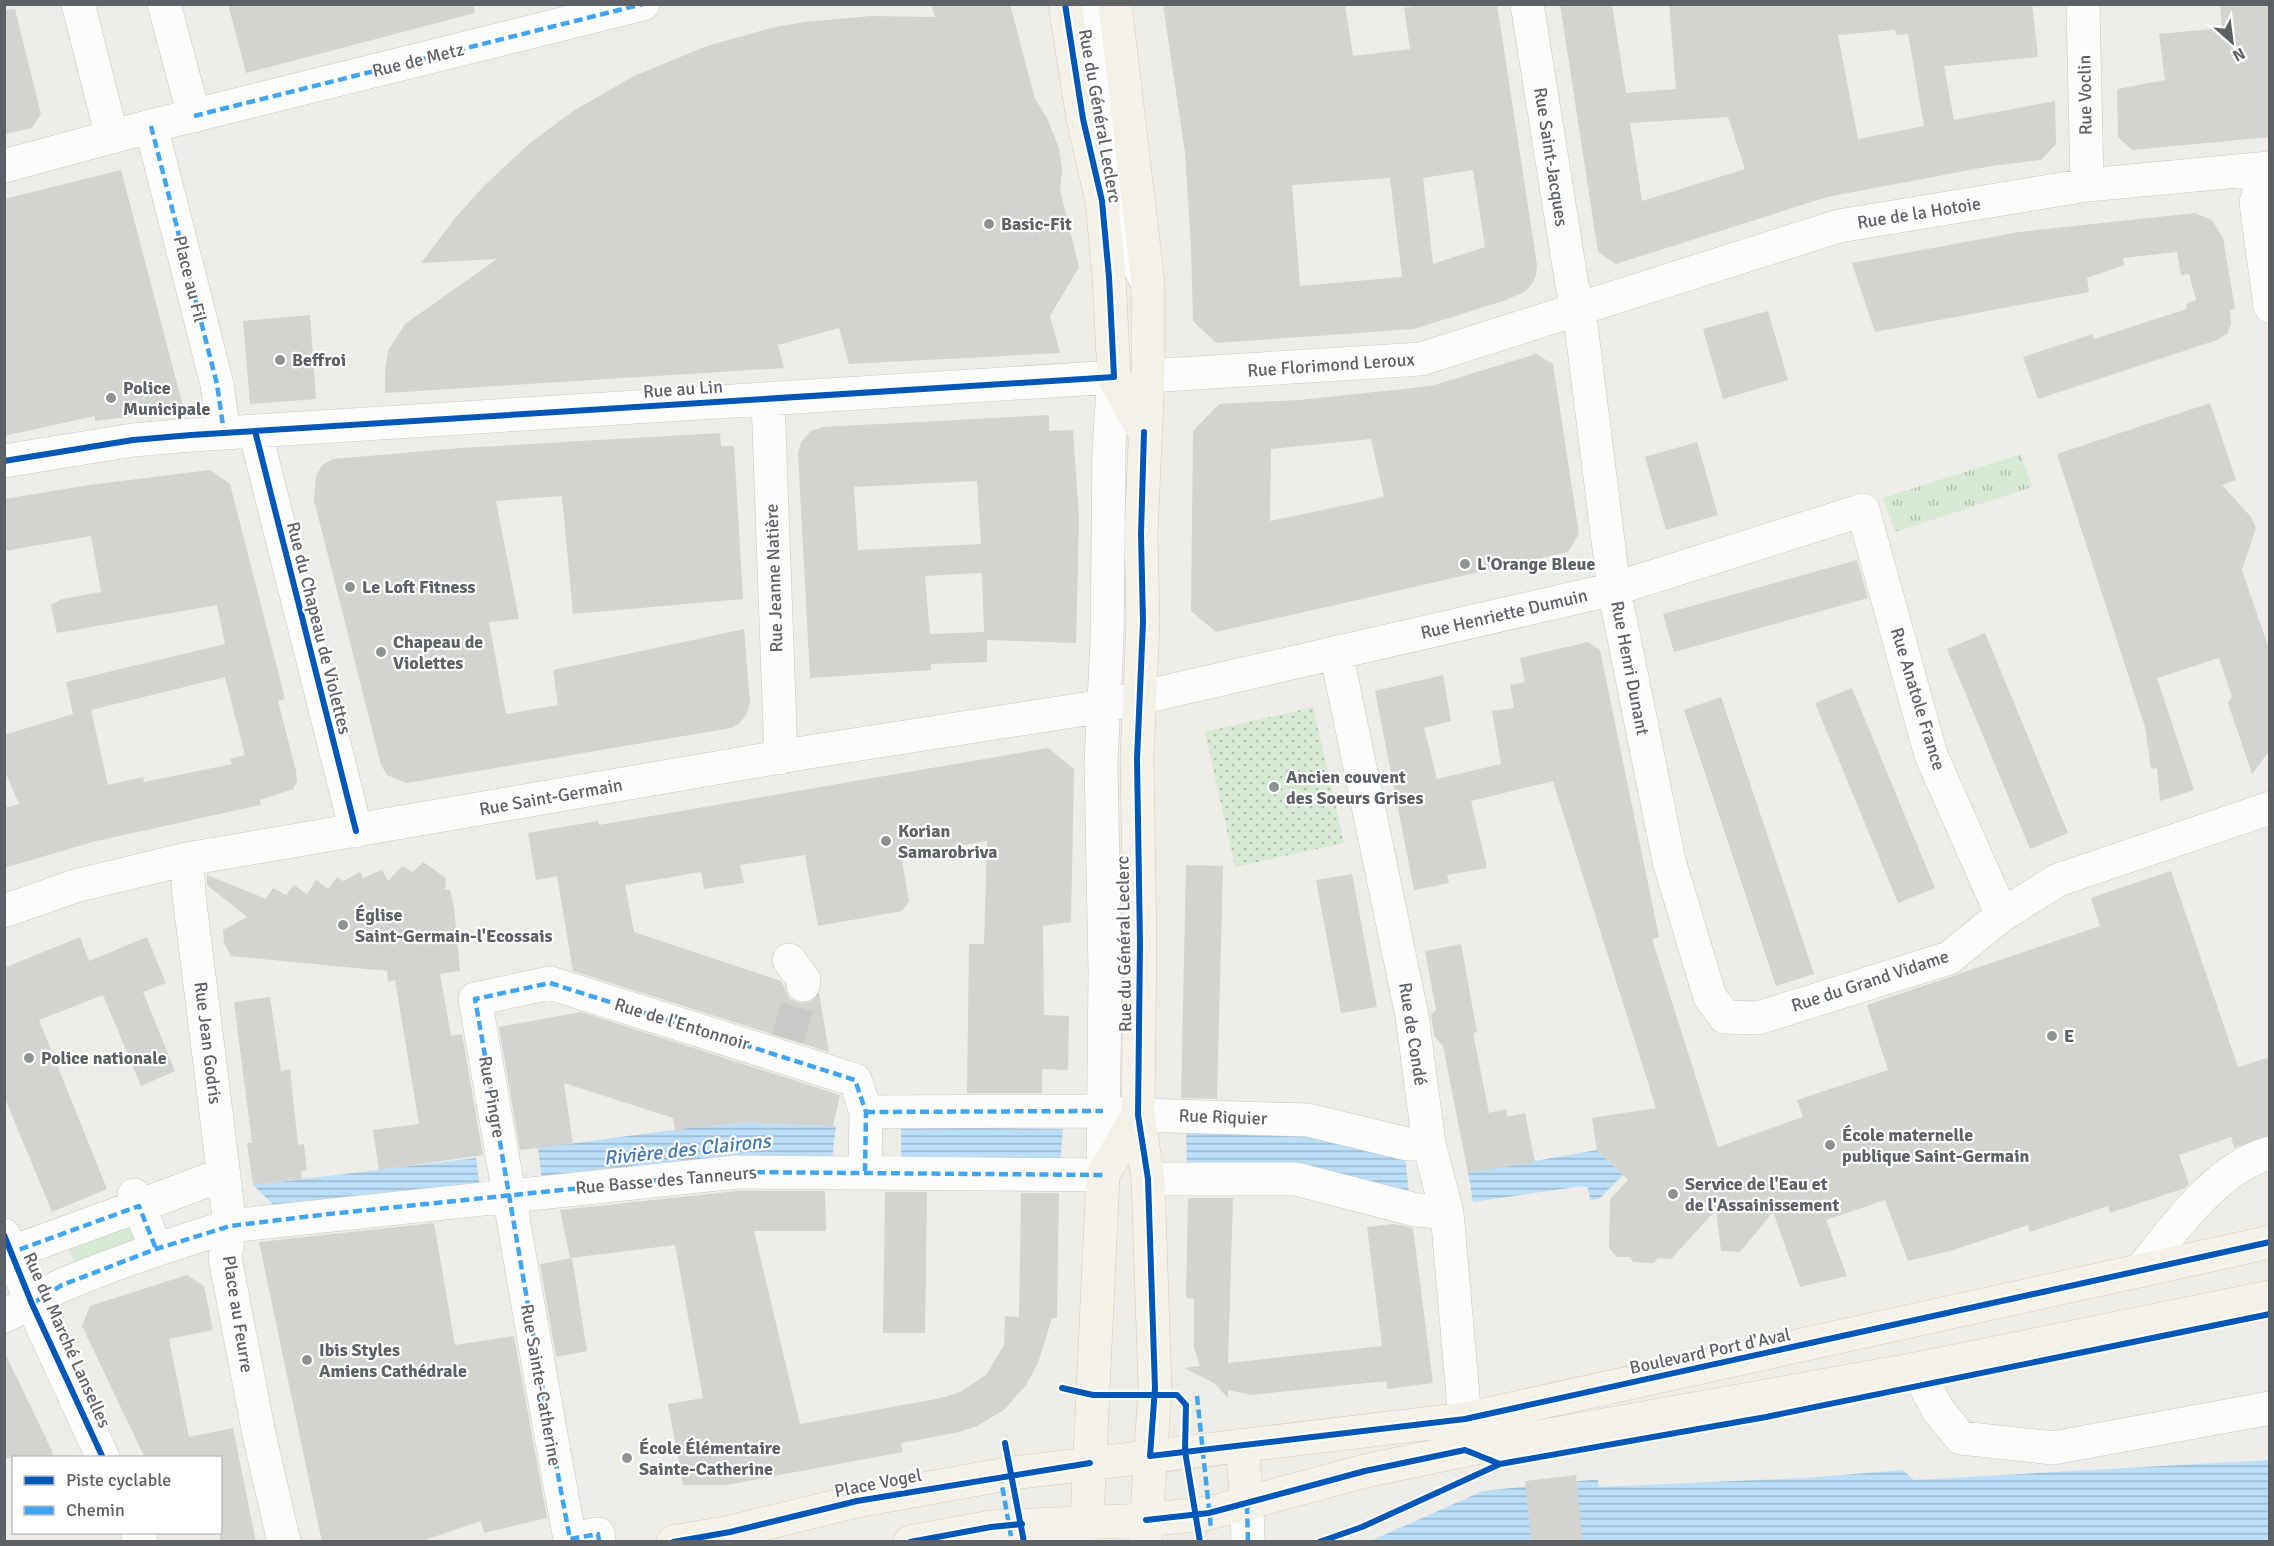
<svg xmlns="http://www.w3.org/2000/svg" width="2274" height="1546" font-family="Signika,sans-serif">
<defs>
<pattern id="grass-dots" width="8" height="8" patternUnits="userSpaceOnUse" patternTransform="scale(1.5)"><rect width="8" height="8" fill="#d5e9d3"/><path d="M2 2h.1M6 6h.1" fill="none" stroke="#b0c0af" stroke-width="1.8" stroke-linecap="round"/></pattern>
<pattern id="park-tufts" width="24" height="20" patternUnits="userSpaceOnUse" patternTransform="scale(1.5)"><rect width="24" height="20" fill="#d5e9d3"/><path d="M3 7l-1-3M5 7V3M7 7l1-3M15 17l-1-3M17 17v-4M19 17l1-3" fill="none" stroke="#b0c0af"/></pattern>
<pattern id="water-rules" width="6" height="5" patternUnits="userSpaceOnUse" patternTransform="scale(1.5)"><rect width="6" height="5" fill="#bbdff8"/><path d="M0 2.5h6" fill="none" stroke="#9bb8cd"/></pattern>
</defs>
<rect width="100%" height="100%" fill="#edece7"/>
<path fill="url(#grass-dots)" d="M1313 707 1344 843 1235 867 1205 732Z"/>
<path fill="url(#park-tufts)" d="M2021 454 2032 487 1895 532 1883 498Z"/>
<path fill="#d5e9d3" d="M135 1215 147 1245 78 1272 67 1243Z"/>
<path fill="url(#water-rules)" d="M757 1122 759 1124 836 1126 832 1160 767 1156 542 1180 538 1148 688 1128Z
M901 1127 1063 1129 1060 1165 901 1163Z
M1186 1132 1299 1133 1405 1156 1409 1194 1187 1167Z
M1597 1150 1623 1175 1599 1199 1590 1200 1588 1188 1582 1186 1473 1202 1468 1173Z
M476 1158 480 1187 279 1210 253 1185Z
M2269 1460V1541L1368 1542 1483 1491 1590 1480H1598L1599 1487 1805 1478 1903 1470 1914 1480Z"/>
<path fill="#d3d3d0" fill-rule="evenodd" d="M228 4H473L475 13 246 73Z
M931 4H1010L1035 99 1047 118 1059 148 1062 169 1060 190 1079 267 1050 316 1060 353 849 364 839 328 778 345 784 368 385 393V372L388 351 405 324 497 259 421 263 456 217 484 186 530 143 573 111 634 76 707 46 771 28 804 22 871 16 935 17Z
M1163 4H1345L1353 56 1410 49 1404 8 1423 4H1497L1537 265 1536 276 1530 287 1524 292 1506 300 1414 329 1216 343 1193 321 1191 247 1185 153ZM1473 170 1485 247 1433 264 1423 178ZM1390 178 1402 277 1300 286 1292 185Z
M1560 4H1612L1626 93 1676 89 1669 4H2032L2038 57 1944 66 1954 120 2055 101 2056 144 2041 160 1991 166 1827 197 1616 264 1598 252ZM1895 30 1896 35 1908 34 1924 126 1858 139 1838 35ZM1728 117 1745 169 1642 201 1630 123Z
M2220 4H2270V137L2132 150 2118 137 2117 89 2165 80 2159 34 2222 28Z
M15 9 41 114 32 128 4 134V10Z
M121 170 184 410 95 421V416L4 436V199Z
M2195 213 2212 220 2223 238 2235 309 2230 310 2231 324 2227 334 2217 340 2038 399 2023 357 2093 334 2094 339 2187 309 2186 304 2196 300 2189 274 2181 275 2177 252 2123 258 2124 265 2087 278 2089 292 1875 332 1852 263 2019 232Z
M1768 311 1788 380 1723 399 1703 329Z
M310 315 316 399 250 404 243 321Z
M1536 354 1553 364 1579 534 1568 552 1216 632 1191 611 1193 431 1219 404 1299 400 1431 386ZM1371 439 1384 497 1270 521 1271 449Z
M2210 403 2236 480 2222 485 2251 517 2256 528 2242 570 2270 652V750L2252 774 2228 703 2232 697 2219 658 2157 678 2194 790 2160 801 2157 768 2151 769 2145 727 2057 454Z
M1049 415V431L1073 430 1079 517 1076 643 987 640V662L931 664V670L810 678 798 453 801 442 811 431 823 427ZM977 481 981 544 858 550 854 487ZM982 573 984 632 930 634 925 576Z
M720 433 721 446H734L743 599 573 614 562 496 496 501 519 619 489 622 506 714 558 705 553 670 744 629 750 703 746 715 740 723 731 728 407 783 387 775 381 765 314 500 316 476 322 465 333 459 461 448Z
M1697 442 1718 515 1666 530 1645 457Z
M210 470 230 484 285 699 278 701 296 771 297 781 293 789 260 800 261 805 96 841 4 868V808L19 804 4 769V735L73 714 66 682 225 644 217 605 57 633 51 605 62 599 101 592 91 536 4 551V499L89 485ZM225 677 245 755 230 759 232 764 144 782 143 777 108 785 91 710Z
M1857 560 1868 598 1674 652 1663 614Z
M1985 633 2068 833 2030 849 1947 649Z
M1588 642 1600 650 1659 937 1652 939 1718 1147 1803 1117 1797 1100 1888 1070 1867 1005 2100 926 2091 898 2171 871 2238 1067 2270 1057V1135L2234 1148 2231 1137 2179 1155 2189 1184 2185 1188 2110 1213 2108 1206 2030 1232 2028 1225 1950 1251 1908 1261 1885 1200 1826 1220 1847 1276 1800 1287 1773 1212 1740 1252 1721 1251 1716 1210 1671 1259 1658 1258 1654 1263 1633 1262 1630 1257H1617L1609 1248 1610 1199 1628 1180 1597 1150 1592 1118 1656 1108 1553 781 1471 801 1487 868 1447 875 1449 883 1414 890 1375 691 1443 675 1451 721 1424 728 1437 779 1501 764 1492 711 1514 708 1510 685 1525 682 1520 658Z
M1852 688 1935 888 1898 903 1815 703Z
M1721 697 1814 974 1776 986 1684 710Z
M1048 748 1074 769 1071 922 1043 926 1044 1015 1069 1016 1068 1070 1042 1069V1093H967L969 944H984L987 841 901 856 909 901 902 911 818 926 805 855 740 865 744 883 704 889 701 872 625 885 634 932 781 981 790 999 799 1003 810 1002 819 993 829 1052 573 971 557 876 536 880 528 833 598 821 599 825Z
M423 862 446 878 445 890 450 889 454 907 460 971 440 974 451 1036 462 1034 483 1155 379 1170 373 1130 419 1124 395 980 388 982 387 971 231 956 224 943 223 930 247 917 207 885V875L266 899 273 888 286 895 294 885 307 894 316 880 328 889 337 877 343 881 360 872 363 878 382 870 388 881 402 866 413 872Z
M1186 865 1223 866 1217 1099 1181 1098Z
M1352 874 1377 1007 1341 1013 1316 880Z
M80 937 89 961 147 937 166 983 143 992 175 1071 141 1086 103 995 39 1020 107 1189 52 1212 4 1096V968Z
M1461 944 1477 1032 1473 1033 1489 1113 1506 1109 1507 1117 1525 1113 1535 1162 1468 1173 1443 1046 1434 1036 1431 1014 1436 1010 1425 951Z
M270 997 281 1071 290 1069 298 1145 304 1144 307 1170 301 1171 302 1179 253 1185 247 1143H252L234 1002Z
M581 1012 840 1095 833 1126 758 1124V1122L688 1128 675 1132 673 1118 564 1083 573 1144 520 1150 499 1027Z
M737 1191H825L826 1231H754L800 1424 941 1398 960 1392 986 1375 1004 1345 1005 1316 1019 1317 1021 1193H1059L1057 1318H1052L1038 1363 1026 1385 1004 1410 977 1426 959 1432 901 1443 903 1452 726 1485H683L668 1404 703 1398 675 1245 570 1258 560 1210Z
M885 1192H927L925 1333H883Z
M1188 1198H1233L1228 1363 1382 1346 1367 1227 1394 1224 1413 1228 1433 1383 1387 1389 1386 1381 1251 1395 1228 1390V1398L1214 1383 1184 1368 1200 1366 1194 1348V1299L1186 1298Z
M434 1223 455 1345 514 1336 547 1518 484 1533 481 1521 419 1542H322L259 1242Z
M572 1258 587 1351 556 1357 540 1264Z
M187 1275 204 1286 213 1330 169 1339 189 1437 233 1428 256 1542H220V1458H145L82 1326 90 1306Z
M4 1351 42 1430 55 1458H4Z
M1576 1475 1583 1542H1531L1525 1481Z"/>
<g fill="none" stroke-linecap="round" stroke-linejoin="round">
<path stroke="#c9c9c7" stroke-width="33" stroke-dasharray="33 16" stroke-linecap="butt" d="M788 1039 803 985"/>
<g stroke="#c8c8c8" stroke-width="34">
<path id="minor" d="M78 4 112 137
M164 4 194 116
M1083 4 1094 83 1126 241 1147 282
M1527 4 1572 285 1579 309 1614 589 1669 861 1710 997 1725 1017 1758 1018 1949 958 2002 915 2058 880 2270 808
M2083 4 2087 185
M151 126 217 384 224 433
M4 166 151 126 643 4
M2265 168 2256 203 2270 306
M1148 376 1421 359 1839 226 2087 185 2270 168
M768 399 781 758
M255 431 356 831
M4 461 133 440 191 435 1114 377 1109 448 1107 641 1101 763 1105 970 1103 1175 736 1172 230 1226C175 1243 119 1261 65 1284 46 1292 25 1307 4 1316
M1336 652 1412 1016 1429 1144 1447 1213 1465 1419
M187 859 189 895 230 1226 225 1258 260 1439 284 1542
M4 911 75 886 187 859 815 751 1104 706 1614 589 1863 510 1931 755 2002 915
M789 960 804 980 803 985
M866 1112 1103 1111 1138 1115 1308 1120 1407 1144H1429
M1148 1179H1296L1416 1210 1447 1213
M134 1195 139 1206 224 1174
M4 1235 32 1304 103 1458
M4 1255 139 1206 156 1249
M2140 1271C2172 1231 2217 1167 2270 1153
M1916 1369 1938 1410 1961 1438 2053 1448 2270 1408
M1247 1505 1248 1542
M137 1532 141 1542
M599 1542 598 1534 570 1539C536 1359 507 1179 475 999L550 983 855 1080 866 1112 865 1171"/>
</g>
<g stroke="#d5ccb5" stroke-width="34">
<path id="major" d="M1065 4 1083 119 1102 201 1109 277 1114 377 1144 432
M1115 4 1148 283V376L1141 534 1143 622 1137 759 1140 943 1138 1115 1148 1179 1155 1388 1145 1542
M1242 1445 1247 1505
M673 1542 730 1532 857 1501 1012 1473 1465 1419 2270 1242
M910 1542 991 1527 1146 1520 1209 1513 1365 1471 1465 1450 1916 1369 2270 1297
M1086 1542 1103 1175 1138 1115"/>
</g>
<use href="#minor" stroke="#fcfcfb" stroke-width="33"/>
<use href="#major" stroke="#f3f1e8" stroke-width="33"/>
<path stroke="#40a5ee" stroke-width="4.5" stroke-dasharray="9 4.5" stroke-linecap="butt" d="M194 116 643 4
M151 126 217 384 224 433
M866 1112 1103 1111
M7 1254 139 1206 156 1249
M32 1304 62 1285 156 1249 230 1226 329 1214 736 1172 1103 1175
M1197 1396 1211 1528
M1000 1474 1012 1542
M1247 1505 1248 1542
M599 1542 598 1534 570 1539C536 1359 507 1179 475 999L550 983 855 1080 866 1112 865 1171"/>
<g stroke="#fff" stroke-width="10">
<path id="cycleway" d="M255 431 356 831
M1144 432 1141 534 1143 622 1137 759 1140 943 1138 1115 1148 1179 1155 1388 1150 1456 1465 1419 2270 1242
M4 461 133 440 191 435 1114 377 1109 277 1102 201 1083 119 1065 4
M4 1235 32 1304 103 1458
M1062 1388 1093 1395H1177L1186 1405 1185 1451 1200 1542
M1005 1443 1024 1542
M1146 1520 1209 1513 1365 1471 1465 1450 1500 1464
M673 1542 730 1532 857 1501 1090 1463
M910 1542 991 1527 1022 1524
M1319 1542 1362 1527 1500 1464 1766 1417 2270 1314"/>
</g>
<use href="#cycleway" stroke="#0057b8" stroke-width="6"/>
</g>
<g fill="#8f9293" stroke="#fff" stroke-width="2">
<circle cx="989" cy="224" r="6"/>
<circle cx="280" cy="360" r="6"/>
<circle cx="111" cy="398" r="6"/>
<circle cx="1465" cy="564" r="6"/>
<circle cx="350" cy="587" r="6"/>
<circle cx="381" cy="652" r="6"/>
<circle cx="1274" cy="787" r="6"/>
<circle cx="886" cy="841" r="6"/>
<circle cx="343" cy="925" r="6"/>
<circle cx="2052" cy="1036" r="6"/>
<circle cx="29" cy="1058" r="6"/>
<circle cx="1830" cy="1145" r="6"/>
<circle cx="1673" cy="1194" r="6"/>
<circle cx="307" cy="1360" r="6"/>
<circle cx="627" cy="1458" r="6"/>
</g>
<g text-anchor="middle" stroke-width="4.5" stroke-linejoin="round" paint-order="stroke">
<g font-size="18" fill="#5d6166" stroke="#fff">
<text transform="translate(418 60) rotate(-14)" y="6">Rue de Metz</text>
<text transform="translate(2085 95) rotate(-91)" y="6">Rue Voclin</text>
<text transform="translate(1100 116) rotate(80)" y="6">Rue du Général Leclerc</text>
<text transform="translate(1551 157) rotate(81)" y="6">Rue Saint-Jacques</text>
<text transform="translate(1919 213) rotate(-9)" y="6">Rue de la Hotoie</text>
<text transform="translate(190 279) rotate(76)" y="6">Place au Fil</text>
<text transform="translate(1331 365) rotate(-4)" y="6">Rue Florimond Leroux</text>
<text transform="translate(683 389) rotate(-4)" y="6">Rue au Lin</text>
<text transform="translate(774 578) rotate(-92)" y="6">Rue Jeanne Natière</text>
<text transform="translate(1504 614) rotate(-13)" y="6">Rue Henriette Dumuin</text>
<text transform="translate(319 628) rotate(76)" y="6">Rue du Chapeau de Violettes</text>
<text transform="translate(1630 668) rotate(79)" y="6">Rue Henri Dunant</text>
<text transform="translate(1918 699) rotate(73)" y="6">Rue Anatole France</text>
<text transform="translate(551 797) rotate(-10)" y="6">Rue Saint-Germain</text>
<text transform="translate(1124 944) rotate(-91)" y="6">Rue du Général Leclerc</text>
<text transform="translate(1870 981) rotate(-18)" y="6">Rue du Grand Vidame</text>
<text transform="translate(682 1024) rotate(17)" y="6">Rue de l'Entonnoir</text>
<text transform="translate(1413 1034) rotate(81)" y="6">Rue de Condé</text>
<text transform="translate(208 1043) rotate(83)" y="6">Rue Jean Godris</text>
<text transform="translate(492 1097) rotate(80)" y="6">Rue Pingre</text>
<text transform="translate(1223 1117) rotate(2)" y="6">Rue Riquier</text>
<text transform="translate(666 1180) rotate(-5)" y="6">Rue Basse des Tanneurs</text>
<text transform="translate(238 1314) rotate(81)" y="6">Place au Feurre</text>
<text transform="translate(67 1340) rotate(66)" y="6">Rue du Marché Lanselles</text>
<text transform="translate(1710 1351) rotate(-12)" y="6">Boulevard Port d'Aval</text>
<text transform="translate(541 1385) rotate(80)" y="6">Rue Sainte-Catherine</text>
<text transform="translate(878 1483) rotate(-11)" y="6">Place Vogel</text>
</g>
<g font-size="18" font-weight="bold" fill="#5d6166" stroke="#fff" text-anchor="start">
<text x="1001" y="230">Basic-Fit</text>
<text x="292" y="366">Beffroi</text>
<text x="123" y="394">Police<tspan x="123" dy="21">Municipale</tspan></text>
<text x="1477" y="570">L'Orange Bleue</text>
<text x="362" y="593">Le Loft Fitness</text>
<text x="393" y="648">Chapeau de<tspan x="393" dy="21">Violettes</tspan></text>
<text x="1286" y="783">Ancien couvent<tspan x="1286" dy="21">des Soeurs Grises</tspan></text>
<text x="898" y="837">Korian<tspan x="898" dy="21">Samarobriva</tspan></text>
<text x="355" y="921">Église<tspan x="355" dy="21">Saint-Germain-l'Ecossais</tspan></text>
<text x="2064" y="1042">E</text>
<text x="41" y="1064">Police nationale</text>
<text x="1842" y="1141">École maternelle<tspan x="1842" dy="21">publique Saint-Germain</tspan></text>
<text x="1685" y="1190">Service de l'Eau et<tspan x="1685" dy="21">de l'Assainissement</tspan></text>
<text x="319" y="1356">Ibis Styles<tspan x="319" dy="21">Amiens Cathédrale</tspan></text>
<text x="639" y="1454">École Élémentaire<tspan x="639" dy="21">Sainte-Catherine</tspan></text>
</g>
<g font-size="20" font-style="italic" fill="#4178b2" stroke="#fff">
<text transform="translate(687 1149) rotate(-6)" y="7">Rivière des Clairons</text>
</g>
</g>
<rect width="2274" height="1546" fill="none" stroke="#5d6166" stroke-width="12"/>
<rect x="12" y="1456" width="210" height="78" fill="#ffffff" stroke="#bec0c2" stroke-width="1.5"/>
<rect x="24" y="1476" width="30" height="9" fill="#0057b8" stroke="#bec0c2" stroke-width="1.5"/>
<text x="66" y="1486" font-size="18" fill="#5d6166">Piste cyclable</text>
<rect x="24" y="1506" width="30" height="9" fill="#40a5ee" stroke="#bec0c2" stroke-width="1.5"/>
<text x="66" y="1516" font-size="18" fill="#5d6166">Chemin</text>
<g transform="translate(2232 42) rotate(152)" stroke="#ffffff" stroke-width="4.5" paint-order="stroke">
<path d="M0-4.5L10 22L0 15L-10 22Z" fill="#5d6166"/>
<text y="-9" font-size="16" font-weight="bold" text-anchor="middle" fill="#5d6166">N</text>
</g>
</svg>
